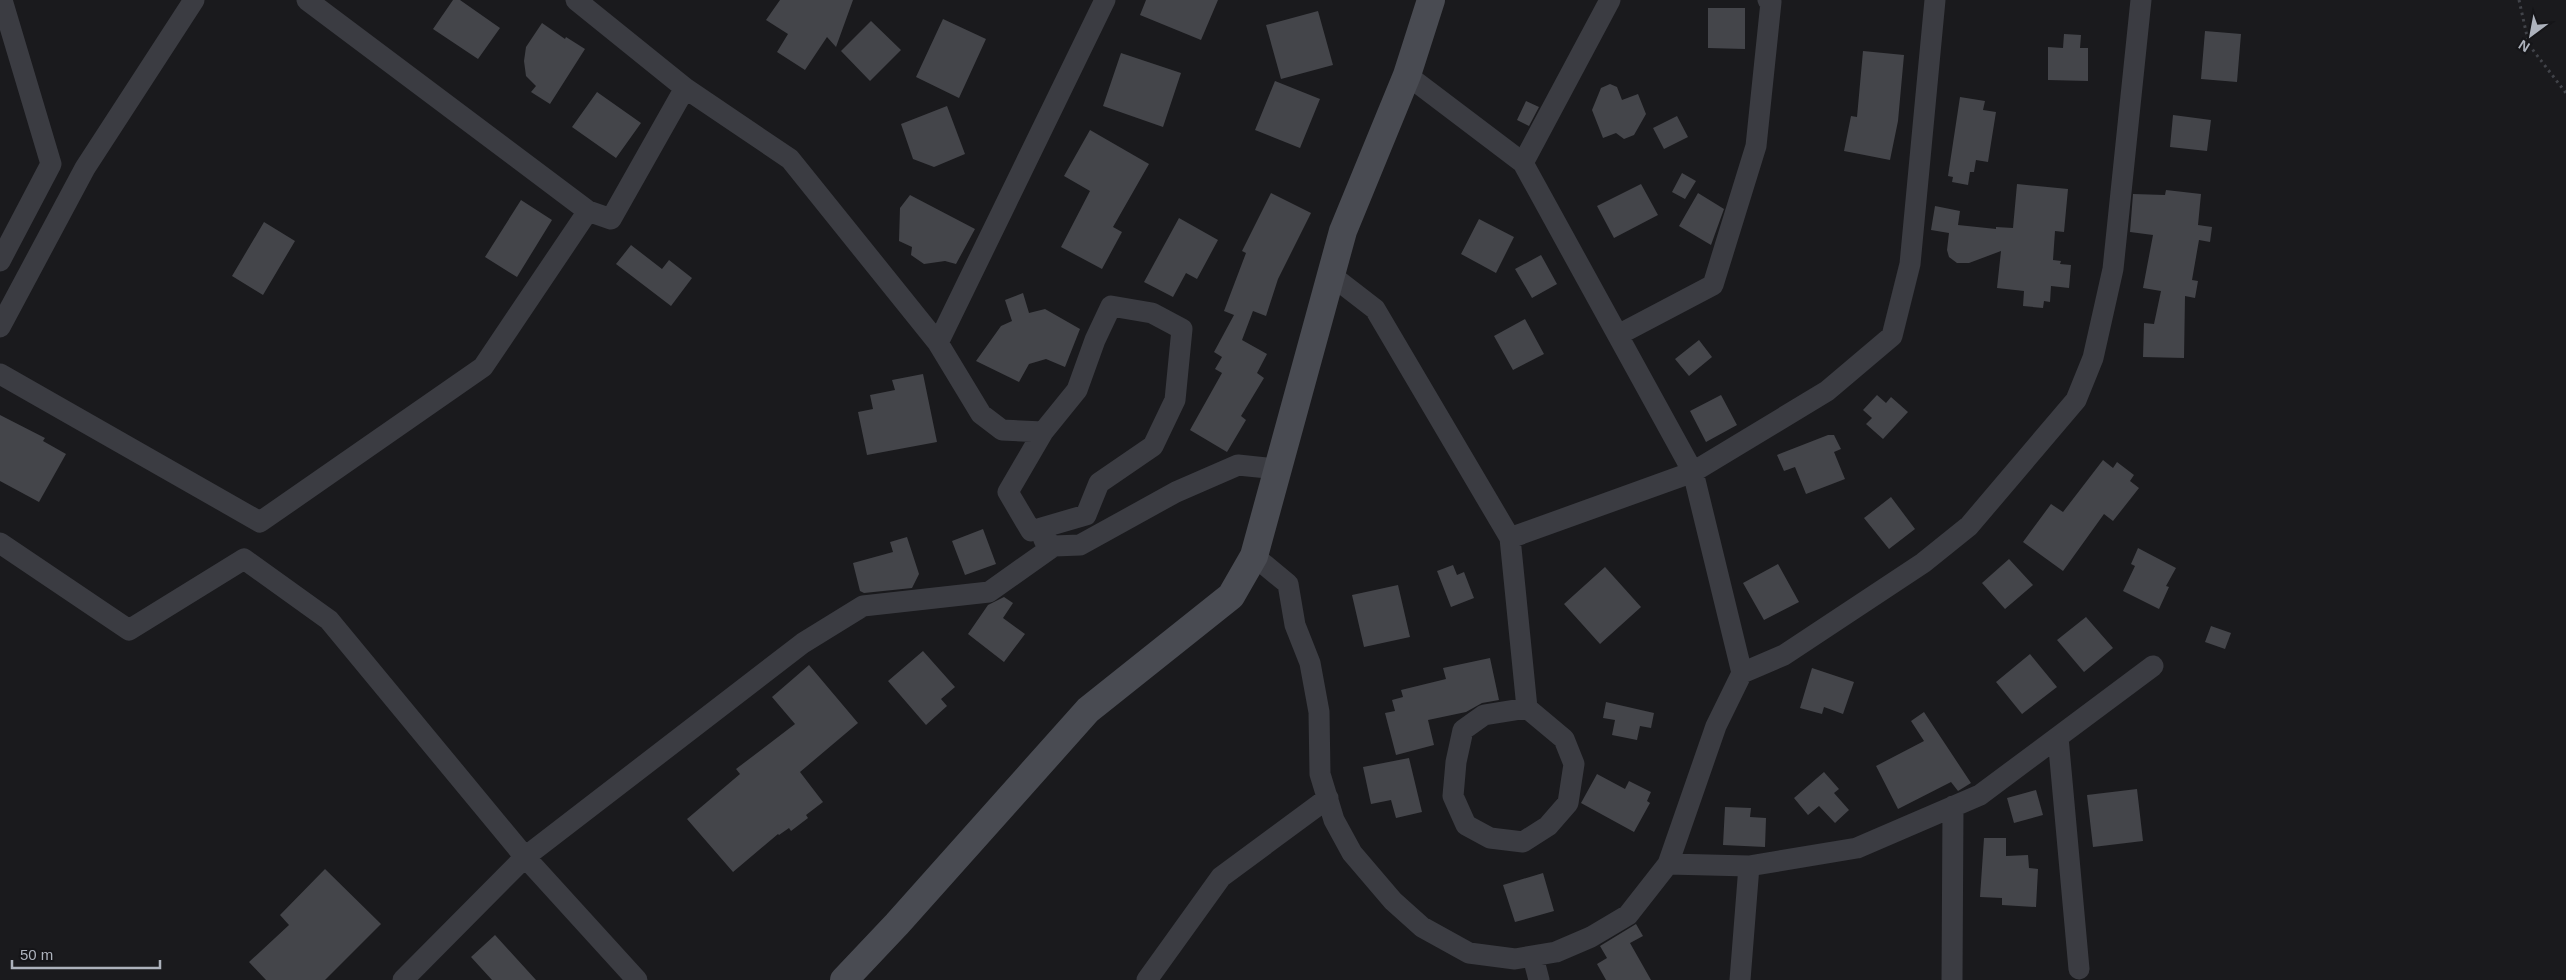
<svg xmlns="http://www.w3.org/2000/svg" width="2566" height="980" font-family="Helvetica,sans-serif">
<rect width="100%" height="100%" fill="#1a1a1d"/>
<path fill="#44454a" d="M453 0H460L500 28 478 59 433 29Z
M780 0H853L836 47 827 37 805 70 777 52 788 34 766 20Z
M1146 0H1218L1201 40 1140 15Z
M1708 8H1745V49L1708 48Z
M1318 11 1333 65 1281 79 1266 25Z
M943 19 986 39 959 98 916 77Z
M871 21 901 50 870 81 841 51Z
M542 23 565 39 566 37 585 49 550 104 531 92 536 86 526 76 524 61 526 47Z
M2205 31 2241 34 2237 82 2201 79Z
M2064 34 2081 35 2080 48H2088V81L2048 80V47L2063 48Z
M1863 51 1904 55 1898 121 1890 160 1844 151 1851 116 1857 117Z
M1121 53 1181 73 1163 127 1103 106Z
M1275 81 1320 99 1300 148 1255 130Z
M1610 84 1617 87 1622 100 1638 94 1646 114 1634 135 1624 139 1616 133 1603 138 1592 110 1601 88Z
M597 92 641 123 616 158 572 127Z
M1960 97 1985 101 1983 110 1996 112 1988 162 1976 160 1974 172H1970L1968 185 1952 182 1953 177 1948 176Z
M1526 101 1539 107 1529 126 1517 120Z
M947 106 965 154 934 167 913 159 901 124Z
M2173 115 2211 120 2207 151 2170 147Z
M1677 116 1688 137 1664 149 1653 128Z
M1090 130 1149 164 1113 227 1122 232 1102 269 1061 247 1090 191 1064 176Z
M1682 173 1696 181 1685 199 1672 192Z
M1641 184 1658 215 1614 238 1597 206Z
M2017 184 2068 189 2064 232 2055 231 2053 260 2061 261 2060 264 2071 265 2069 288 2051 286 2050 302 2044 301 2043 308 2023 306 2024 291 1997 288 2001 251 1969 263H1957L1949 257 1947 250 1949 233 1931 230 1935 206 1960 211 1958 225 1996 229V227L2013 228Z
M2166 190 2201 194 2198 225 2212 227 2210 242 2199 240 2192 280 2198 281 2195 298 2185 296 2184 358 2143 357 2144 323 2154 324 2161 291 2143 288 2153 235 2130 232 2133 194 2165 195Z
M1271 193 1311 213 1278 279 1266 316 1253 311 1242 340 1267 354 1257 373 1264 378 1241 416 1246 420 1227 452 1190 430 1222 373 1215 369 1222 357 1214 352 1234 315 1224 311 1246 253 1242 251Z
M1698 193 1724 209 1711 245 1679 226Z
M910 195 975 229 956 264 945 261 924 264 911 255 912 247 899 241 900 208Z
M521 200 552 220 517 277 485 257Z
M1179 218 1218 240 1197 279 1186 273 1173 297 1144 282Z
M1479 219 1514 237 1496 273 1461 254Z
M264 222 295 241 263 295 232 276Z
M631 245 662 269 669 260 692 278 671 306 616 264Z
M1541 255 1557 284 1532 298 1515 269Z
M1023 293 1029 313 1045 309 1080 329 1065 367 1046 359 1029 364 1019 382 976 361 1001 326 1012 321 1005 300Z
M1525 319 1544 354 1513 370 1494 336Z
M1699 340 1712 357 1689 376 1675 359Z
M923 374 937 442 867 455 858 412 873 409 870 395 895 390 892 380Z
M1721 395 1737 425 1706 442 1690 411Z
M1877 395 1886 403 1891 397 1908 412 1883 439 1866 424 1872 418 1863 410Z
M0 415 45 438 43 441 66 454 39 502 0 481Z
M1828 435H1834L1841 449 1834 452 1845 479 1806 494 1795 467 1784 471 1777 455Z
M2103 460 2113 468 2117 462 2134 475 2130 481 2139 488 2113 521 2104 514 2063 571 2023 542 2051 504 2063 512Z
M1891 497 1915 529 1889 549 1864 518Z
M983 529 996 564 965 575 952 541Z
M907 537 919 574 912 588 864 593 860 591 853 563 893 552 890 542Z
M2138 548 2176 568 2166 586 2169 587 2159 609 2123 591 2135 566 2131 564Z
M2009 559 2033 585 2005 609 1982 583Z
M1778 564 1799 602 1764 620 1743 583Z
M1453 565 1457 575 1464 572 1474 598 1451 607 1437 571Z
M1605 567 1641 607 1600 644 1564 604Z
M1398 585 1410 637 1364 647 1352 595Z
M1004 597 1013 603 1003 618 1025 634 1004 662 968 634 988 605Z
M2086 617 2113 648 2084 672 2057 640Z
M2211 626 2231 633 2225 649 2205 642Z
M923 651 955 687 941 699 947 706 926 725 888 681Z
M2030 654 2057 687 2022 714 1996 682Z
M1490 658 1499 700 1482 703 1466 712 1428 720 1434 745 1396 755 1385 713 1395 711 1392 700 1403 697 1401 690 1446 679 1443 668Z
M809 665 858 723 800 772 823 802 806 815 808 818 791 831 789 828 779 835 778 834 733 872 687 819 740 774 736 769 795 724 772 697Z
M1812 668 1854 682 1843 714 1824 707 1822 714 1800 708Z
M1606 702 1654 713 1651 728 1640 726 1637 740 1612 735 1615 720 1603 718Z
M1924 712 1971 783 1958 791 1951 782 1898 809 1876 766 1924 741 1911 721Z
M1409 758 1422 812 1396 818 1391 800 1371 804 1363 767Z
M1824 772 1839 789 1834 793 1849 810 1835 823 1819 806 1808 815 1794 798Z
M1597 774 1625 789 1629 781 1651 792 1647 801 1650 803 1634 832 1581 803Z
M2137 789 2143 841 2093 847 2087 795Z
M2036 790 2043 815 2014 823 2007 798Z
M1725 807 1751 808 1750 817 1766 818 1765 847 1723 845Z
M1984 838H2006V856L2028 855 2029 868 2038 869 2036 907 2002 905V898L1980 897Z
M325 869 381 924 325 980H266L249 962 289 925 280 915Z
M1543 873 1554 911 1515 922 1503 885Z
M1636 924 1643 936 1630 943 1651 980H1606L1597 964 1607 958 1600 946Z
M495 935 536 980H492L471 957Z"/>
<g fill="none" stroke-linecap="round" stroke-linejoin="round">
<path stroke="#414349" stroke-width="3" stroke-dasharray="2.5 4" stroke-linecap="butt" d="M2519 0 2529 45 2566 93"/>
<path stroke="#3b3c42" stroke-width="21" d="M307 0 588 211 611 219 685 88 790 159 938 343
M576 0 685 88
M1407 75 1523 163 1693 472 1510 538
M1523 163 1610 0
M0 261 51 164 2 0
M1331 275 1375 309 1510 538 1527 708 1484 715 1463 730 1456 762 1453 796 1466 825 1490 838 1523 842 1548 826 1568 803 1574 764 1564 739 1527 708
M0 327 85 168 194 0
M1618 335 1713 285 1756 146 1771 2 1768 0
M0 374 260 522 483 367 588 211
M1043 432 1008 492 1031 531 1086 515 1099 483 1153 446 1175 400 1182 329 1152 313 1111 306 1095 340 1077 390 1043 432 1002 430 981 414 938 343 1105 0
M1044 540 1054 546 1080 545 1176 492 1238 465 1277 469
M0 543 129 630 244 559 329 620 525 857 403 980
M1254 556 1288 584 1295 625 1310 663 1319 712 1320 774 1334 820 1352 853 1393 901 1422 927 1469 953 1515 959 1556 952 1591 937 1628 915 1668 864 1716 726 1742 673 1784 655 1923 563 1969 526 2076 400 2093 358 2113 269 2141 0
M1742 673 1693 472 1827 391 1892 336 1910 264 1935 0
M2058 737 2079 969
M1668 864 1749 866 1740 980
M1749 866 1857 848 1980 795 2153 666
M1533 957 1539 980
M637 980 525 857 803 643 863 606 989 592 1054 546
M1147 980 1221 877 1328 798
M1952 980 1953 806"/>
<path stroke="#494b52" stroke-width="28" d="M844 980 897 924 1088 710 1231 596 1254 556 1343 231 1407 75 1431 0"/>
</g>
<g transform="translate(2531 35) rotate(212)" stroke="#151518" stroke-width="4" paint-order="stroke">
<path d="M0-4L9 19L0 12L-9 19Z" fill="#adb2bc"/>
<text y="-8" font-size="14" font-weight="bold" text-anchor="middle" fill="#adb2bc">N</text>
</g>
<path d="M12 960v8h148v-8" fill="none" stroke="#adb2bc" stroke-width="2.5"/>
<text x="20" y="960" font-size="15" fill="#adb2bc" stroke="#151518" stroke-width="4" paint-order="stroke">50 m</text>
</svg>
